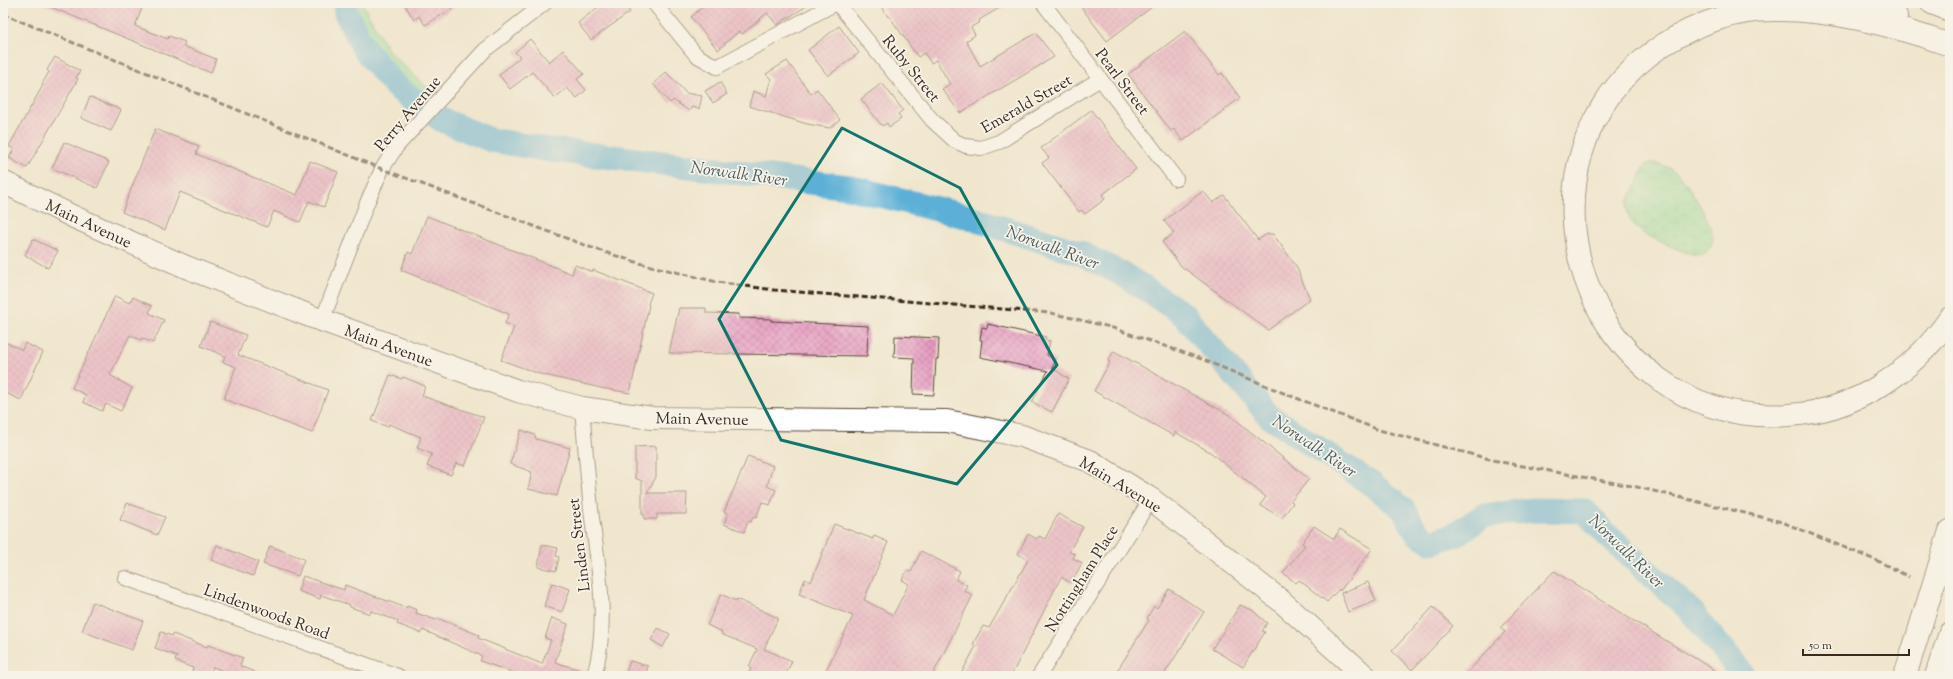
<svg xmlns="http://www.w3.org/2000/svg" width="1953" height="679" font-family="'Sorts Mill Goudy',serif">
<defs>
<pattern id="wetland-marsh" width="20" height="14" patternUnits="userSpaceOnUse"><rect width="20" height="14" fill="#8fdc99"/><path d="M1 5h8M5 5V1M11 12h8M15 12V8" fill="none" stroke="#7cbd83"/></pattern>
<pattern id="building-cross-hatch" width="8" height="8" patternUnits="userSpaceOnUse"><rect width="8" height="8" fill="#e79ac1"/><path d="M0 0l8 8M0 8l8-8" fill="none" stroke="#bc7e9c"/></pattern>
</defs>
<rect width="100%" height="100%" fill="#f7f3e8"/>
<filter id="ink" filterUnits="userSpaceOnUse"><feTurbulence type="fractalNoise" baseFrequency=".025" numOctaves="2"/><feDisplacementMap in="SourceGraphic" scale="8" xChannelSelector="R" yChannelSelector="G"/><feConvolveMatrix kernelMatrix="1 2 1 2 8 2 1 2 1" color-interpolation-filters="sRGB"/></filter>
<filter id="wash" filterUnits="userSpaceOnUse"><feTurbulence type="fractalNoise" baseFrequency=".012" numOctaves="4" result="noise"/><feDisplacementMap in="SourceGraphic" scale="16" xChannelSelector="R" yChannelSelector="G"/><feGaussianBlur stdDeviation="0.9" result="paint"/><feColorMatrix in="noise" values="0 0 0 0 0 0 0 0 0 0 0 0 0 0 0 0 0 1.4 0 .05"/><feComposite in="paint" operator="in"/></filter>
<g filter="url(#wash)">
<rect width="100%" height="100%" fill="#f0e6cd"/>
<path fill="url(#wetland-marsh)" stroke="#65835c" d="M1657 163C1664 166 1671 168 1677 173 1688 183 1712 223 1713 238 1713 244 1708 250 1704 254 1690 256 1679 250 1666 244 1648 237 1621 224 1629 200 1631 192 1638 186 1640 178 1642 173 1643 168 1646 164Z"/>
<path fill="#8fdc99" stroke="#65835c" d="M349 3H362L388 50 424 85 450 96 441 107 417 96 378 58 350 11Z"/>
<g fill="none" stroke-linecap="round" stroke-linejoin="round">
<path stroke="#5bb0d7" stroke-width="25" d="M345 3 346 13 364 49 396 87 442 120 491 140 544 149 688 166 848 187 965 216 1080 253 1124 275 1183 314 1269 416 1373 485 1404 510 1417 533 1432 542 1456 534 1483 516 1533 510 1585 511 1609 537 1690 610 1744 676"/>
</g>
<g id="blocks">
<path fill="url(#building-cross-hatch)" d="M41 3H144L135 26 168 39 169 36 185 42 183 46 216 59 211 73Z
M404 3H462L425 25 419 16 414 20Z
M603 3H624L630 12 591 40 578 23Z
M707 3H811L777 25 767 13 742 34 739 31 718 50 691 17Z
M880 3H1008L979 20 980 22 971 27 975 35 966 41 980 66 1036 33 1054 57 960 113 942 89 950 84 936 60 931 63 924 53 918 57 889 16 888 17Z
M1078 3H1157L1107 41Z
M839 26 859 53 828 76 808 50Z
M1185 31 1219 75 1222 73 1240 98 1183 141 1174 129 1171 131 1128 74Z
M530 39 549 62 563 50 584 74 577 79 586 90 577 98 567 88 555 98 532 72 510 89 499 75 520 57 515 52Z
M55 57 80 71 76 78 78 79 27 168 9 158 14 149 9 146 43 85 42 84 49 72 47 70Z
M787 61 811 94 817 89 840 120 830 128 807 124 749 106 753 91 766 96 771 79 766 74Z
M666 72 686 93 702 96 699 109 692 107 689 111 673 100 670 103 653 84Z
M720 82 727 94 713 103 705 91Z
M882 83 903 110 898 114 901 119 889 127 887 123 882 126 861 99Z
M90 97 121 110 111 131 81 118Z
M1091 110 1136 169 1102 195 1105 199 1085 214 1082 210 1079 212 1042 163 1049 158 1041 148Z
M155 129 199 146 196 154 297 195 310 161 338 172 324 207 309 201 300 222 274 211 267 227 180 192 165 230 122 212Z
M64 142 109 162 97 188 52 168Z
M1203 191 1213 203 1224 195 1258 240 1267 234H1273L1296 266 1310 299 1268 330 1181 266 1162 242 1174 233 1164 221Z
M427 216 572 274 575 265 592 272 593 270 652 293 648 304 649 305 630 393 601 388 540 374 501 360 514 327 505 323 509 314 401 270 408 252 412 254Z
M33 239 58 251 48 268 25 255Z
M115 296 129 303 133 297 152 306 149 313 164 320 153 343 142 338 141 340 130 335 110 375 132 388 121 411 106 404 102 411 83 402 86 395 72 388Z
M679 308H706V313L739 314V318L771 319V321L868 326 867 356 669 353Z
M210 322 246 335 238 355 328 390 312 433 224 399 236 367 223 362 225 356 201 346Z
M988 324 1046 337 1045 340 1050 341 1047 355 1056 360 1052 368 1069 379 1052 412 1032 402 1048 371 980 357 982 340H980L982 327 987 328Z
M895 336 939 338 938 359H936L934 395 913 394 914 358 894 357Z
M3 341 22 350 25 343 43 352 21 400 3 392Z
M1114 351 1231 416 1309 479 1291 501 1293 503 1282 518 1260 505 1266 497 1210 452 1175 432 1174 436 1094 391 1110 362 1108 361Z
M390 375 402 379 403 377 425 386 422 396 484 417 465 466 456 463 451 475 427 466 432 454 417 448 421 437 389 424 388 427 372 421Z
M521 430 535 435 536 439 570 448 557 496 528 489 532 472 510 464Z
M656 446V477L647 493H687L686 514H657V519H644V514H642V481L635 478V447Z
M748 456 773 466 767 486 776 490 770 505 762 502 756 518 753 517 751 522 748 521 744 532 724 524 728 513 724 512Z
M127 503 165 517 157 535 120 520Z
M1058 514 1083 527 1069 552 1075 554 1073 558 1082 563 1071 583 1061 577 1011 676H960L976 646 973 644 983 626 989 628 1028 560 1018 554 1028 534 1037 539 1039 536 1045 539Z
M834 524 873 539 874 536 888 542 864 600 893 615 909 584 902 580 907 570 911 572 921 551 960 571 956 580 967 585 964 591 973 595 932 676H823L853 616 799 594 805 579 811 582Z
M1314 526 1334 539 1340 529 1372 549 1340 591 1339 589 1327 602 1299 580 1296 583 1283 573 1305 545 1302 543Z
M217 545 258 562 253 576 211 560Z
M542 545 558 548 556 556 559 557 556 571 538 567Z
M270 546 304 559 298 576 263 564Z
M1554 571 1624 615 1724 676H1464L1505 632 1500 628Z
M303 576 344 590 345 585 406 608 407 606 417 610 416 613 436 620 437 618 479 635 478 638 542 664 551 640 545 638 552 618 568 624 555 662 586 672V676H523L503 669 480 661 482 656 423 630 421 633 397 624 398 621 371 611 370 614 350 607V605L321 595 320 599 298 591Z
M1368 582 1376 601 1348 612 1341 593Z
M552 583 570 589 562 612 544 606Z
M1169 589 1204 612 1163 676H1125L1117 671 1149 620 1147 618 1154 606 1157 608Z
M721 594 736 601 737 599 778 618 764 649 792 661 785 676H748L751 668 749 667 757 649 721 634 722 632 707 625Z
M93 602 143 621 132 650 82 631Z
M1240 605 1252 610 1267 623 1262 631 1265 632 1243 667 1212 649Z
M1433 607 1453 626 1412 670 1392 651Z
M658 628 670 634 663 647 651 640Z
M161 632 172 636 173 634 207 647 208 645 243 658 240 666 264 676H236L213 667 209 676 192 672 193 668 175 661 177 656 155 648Z
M630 661 648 666 645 676H625Z"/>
</g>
</g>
<g filter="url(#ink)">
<use href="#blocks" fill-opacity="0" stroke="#564638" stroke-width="1"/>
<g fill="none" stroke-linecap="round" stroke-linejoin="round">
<g stroke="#564638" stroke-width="16">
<path id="minor" d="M654 3 696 55 717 67 836 3
M837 3 932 120 955 141 966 146 981 148 999 142 1100 79
M1043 3 1176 179
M322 321 367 203 382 169 397 146 485 50 545 3
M582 408C585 445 588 482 592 518 599 571 609 624 594 676
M125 578 398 676
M1039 676 1151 499"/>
</g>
<g stroke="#564638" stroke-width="24">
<path id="primary" d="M3 182 74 217 186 267 310 316 518 391 582 408 652 418 947 421 1022 436 1090 461 1151 499 1280 600 1365 676"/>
</g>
<g stroke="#564638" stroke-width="24">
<path id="motorway" d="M1860 3 1896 16
M1932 3 1950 10
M1950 45C1896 26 1832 9 1774 10 1735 10 1696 24 1663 45 1492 158 1584 429 1789 415 1856 411 1913 372 1950 318
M1905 676 1950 531
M1936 676 1950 633"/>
</g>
<use href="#minor" stroke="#fff" stroke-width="14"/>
<use href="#primary" stroke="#fff" stroke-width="22"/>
<use href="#motorway" stroke="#fff" stroke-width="22"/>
<path stroke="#3b2a1e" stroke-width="3" stroke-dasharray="6 3" stroke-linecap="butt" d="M3 14 382 169 595 249 639 263 717 282 774 290 1051 313 1110 327 1199 358 1291 396 1379 430 1501 462 1637 487 1782 522 1880 562 1909 577"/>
</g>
</g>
<path d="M0 0H1953V679H0ZM842 128 960 188 1057 365 957 484 781 440 719 319Z" fill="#f0e6cd" fill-opacity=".55" fill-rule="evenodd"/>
<path fill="none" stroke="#0f766e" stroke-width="3" stroke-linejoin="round" d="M842 128 960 188 1057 365 957 484 781 440 719 319Z"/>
<g text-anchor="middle" stroke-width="3.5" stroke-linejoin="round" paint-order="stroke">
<g font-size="16" fill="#3b2a1e" stroke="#f7f3e8">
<text transform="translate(912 68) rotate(51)" y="6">Ruby Street</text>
<text transform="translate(1123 81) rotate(53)" y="6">Pearl Street</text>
<text transform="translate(1026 103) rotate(-30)" y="6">Emerald Street</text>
<text transform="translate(407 113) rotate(-50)" y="6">Perry Avenue</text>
<text transform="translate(89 223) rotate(25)" y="6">Main Avenue</text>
<text transform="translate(389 345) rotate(20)" y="6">Main Avenue</text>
<text transform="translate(702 418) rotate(1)" y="6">Main Avenue</text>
<text transform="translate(1121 484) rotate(31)" y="6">Main Avenue</text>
<text transform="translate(578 545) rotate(-97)" y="6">Linden Street</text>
<text transform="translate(1081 578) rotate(-58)" y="6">Nottingham Place</text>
<text transform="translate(267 611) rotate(20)" y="6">Lindenwoods Road</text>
</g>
<g font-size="17" font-style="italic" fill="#46595f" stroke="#f7f3e8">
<text transform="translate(739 173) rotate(8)" y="6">Norwalk River</text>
<text transform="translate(1053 247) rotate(20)" y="6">Norwalk River</text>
<text transform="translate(1315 446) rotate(34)" y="6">Norwalk River</text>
<text transform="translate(1627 551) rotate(44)" y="6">Norwalk River</text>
</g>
</g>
<rect width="1953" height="679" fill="none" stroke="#f7f3e8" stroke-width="16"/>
<path d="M1803 649v6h106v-6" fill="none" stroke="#3b2a1e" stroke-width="2"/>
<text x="1809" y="649" font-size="12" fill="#3b2a1e" stroke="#f7f3e8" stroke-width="3" paint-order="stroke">50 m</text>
</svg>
